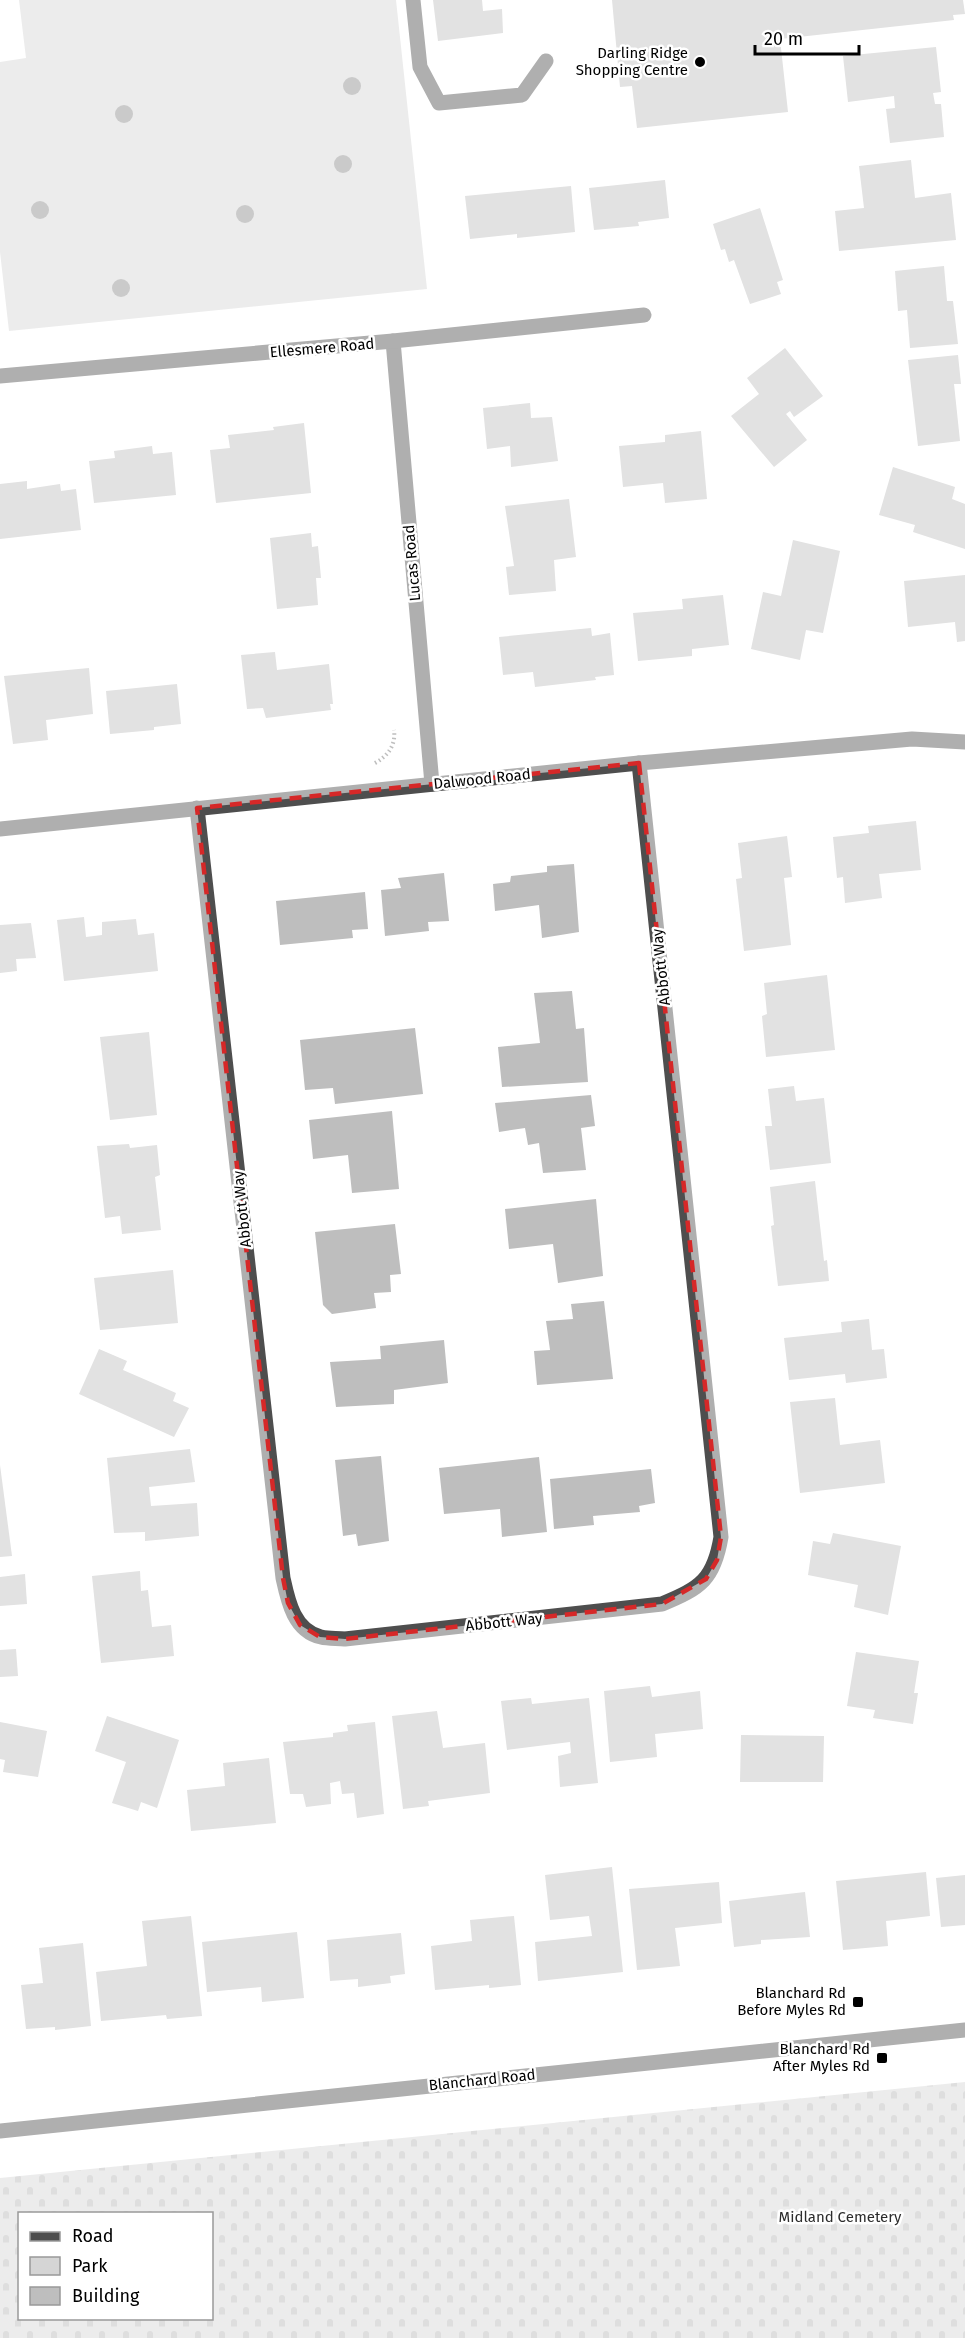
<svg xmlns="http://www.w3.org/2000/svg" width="965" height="2338" viewBox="0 0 965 2338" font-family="'Fira Sans',sans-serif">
	<defs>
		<pattern id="cemetery-stones" width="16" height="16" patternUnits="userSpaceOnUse" patternTransform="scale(1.5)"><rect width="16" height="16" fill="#d5d5d5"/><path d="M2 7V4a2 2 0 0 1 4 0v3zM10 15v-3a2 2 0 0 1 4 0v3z" fill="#b5b5b5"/></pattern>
	</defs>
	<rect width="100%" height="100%" fill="#fff"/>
	<path fill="url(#cemetery-stones)" fill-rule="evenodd" d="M965 2082V2338H0V2178ZM20 2214H212V2318H20Z"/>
	<path fill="#d5d5d5" d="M19 0H396L427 289 9 331 0 252V62L26 58Z"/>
	<g fill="#bebebe">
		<path d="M433 0H482L483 11 502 9 503 33 438 41Z"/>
		<path d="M612 0H963L965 14 953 15 954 20 780 39 788 112 637 128 632 86 620 87Z"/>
		<path d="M936 47 941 92 933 93 935 104H941L944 137 890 143 886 109 895 108 894 96 848 102 843 56Z"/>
		<path d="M911 160 915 198 951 193 956 240 839 251 835 211 864 208 859 166Z"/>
		<path d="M665 180 669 218 638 222 639 226 594 230 589 188Z"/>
		<path d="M571 186 575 232 517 238V234L470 239 465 196Z"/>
		<path d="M760 208 783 280 777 282 781 294 750 304 734 260 729 262 725 249 721 250 713 224Z"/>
		<path d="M944 266 947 301H953L958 344 910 348 907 310 898 311 895 271Z"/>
		<path d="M785 348 823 396 794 417 790 411 786 414 807 440 774 467 731 416 759 394 747 378Z"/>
		<path d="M958 355 961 384H954L960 441 918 446 908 360Z"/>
		<path d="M530 403 531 418 552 417 558 461 511 467 510 446 487 449 483 408Z"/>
		<path d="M304 423 311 493 216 503 210 450 230 448 228 435 274 430 273 427Z"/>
		<path d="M701 431 707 499 665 503 663 483 623 487 619 446 665 442V435Z"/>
		<path d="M152 446 153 454 172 452 176 495 94 503 89 461 115 458 114 451Z"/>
		<path d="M893 467 955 487 952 499 965 504V549L913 532 915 525 879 515Z"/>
		<path d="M27 481V489L60 484 61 491 76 489 81 530 0 539V484Z"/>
		<path d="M569 499 576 557 554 560 556 591 509 595 506 567 514 566 505 506Z"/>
		<path d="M311 533 312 547 318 546 321 578H316L318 605 277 609 270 538Z"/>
		<path d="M793 540 840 551 823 633 806 630 800 660 751 649 763 592 781 596Z"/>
		<path d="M965 575V641L957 642 955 622 908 627 904 581Z"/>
		<path d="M723 595 729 645 692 649V656L638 661 633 613 683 609 682 599Z"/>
		<path d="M591 628 592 636 610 633 614 675 595 677 596 680 535 687 533 672 503 675 499 637Z"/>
		<path d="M275 652 277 670 329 664 333 704H330L331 710 266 718 263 708 247 709 241 655Z"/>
		<path d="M89 668 93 714 46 720 48 740 13 744 4 676Z"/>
		<path d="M177 684 181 724 154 727V730L110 734 106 691Z"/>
		<path d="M916 821 921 870 879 874 882 898 845 903 843 877 837 878 833 837 869 833 868 826Z"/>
		<path d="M787 836 792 877 784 878 791 945 744 951 736 879 742 878 738 843Z"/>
		<path d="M574 864 579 932 542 938 539 905 495 911 493 884 510 882 511 876 547 872V866Z"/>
		<path d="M444 873 449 921 428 922 429 931 385 936 381 890 401 888 398 878Z"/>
		<path d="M365 892 368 929 352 930 353 938 280 945 276 901Z"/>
		<path d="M84 917 86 937 102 935V922L136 919 138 935 154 933 158 971 64 981 57 920Z"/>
		<path d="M31 923 36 958 16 959 17 971 0 973V925Z"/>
		<path d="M827 975 835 1050 766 1057 762 1016 767 1014 764 983Z"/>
		<path d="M572 991 576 1029 584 1028 588 1082 502 1087 498 1047 540 1043 534 993Z"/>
		<path d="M415 1028 423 1094 335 1104 333 1088 305 1090 300 1040Z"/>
		<path d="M149 1032 157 1115 110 1120 100 1037Z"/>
		<path d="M794 1086 796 1101 824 1098 831 1163 770 1170 765 1126H772L768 1089Z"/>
		<path d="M591 1095 595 1126 581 1128 586 1170 543 1173 539 1143 528 1145 525 1128 499 1132 495 1103Z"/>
		<path d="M392 1111 399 1189 352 1193 348 1155 313 1159 309 1120Z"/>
		<path d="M129 1144 130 1148 157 1145 160 1175 155 1177 161 1230 122 1234 120 1216 105 1218 97 1146Z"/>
		<path d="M815 1181 824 1261 827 1260 829 1281 778 1286 771 1226 774 1225 770 1187Z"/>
		<path d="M596 1199 603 1276 558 1283 553 1244 509 1249 505 1209Z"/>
		<path d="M395 1224 401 1274 390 1275 391 1292 374 1293 376 1308 332 1314 323 1305 315 1232Z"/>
		<path d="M173 1270 178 1323 100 1330 94 1278Z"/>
		<path d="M604 1301 613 1379 537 1385 534 1351 550 1350 546 1321 573 1319 571 1304Z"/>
		<path d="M869 1319 872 1350 884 1349 887 1378 846 1383 845 1374 789 1380 784 1338 842 1332 841 1322Z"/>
		<path d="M444 1340 448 1383 394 1390V1404L336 1407 330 1362 381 1359 380 1346Z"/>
		<path d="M99 1349 127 1361 123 1370 176 1393 173 1401 189 1408 174 1437 79 1394Z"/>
		<path d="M835 1398 840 1445 880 1440 885 1483 800 1493 790 1402Z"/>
		<path d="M190 1449 195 1482 149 1487 151 1506 197 1503 199 1536 145 1541V1532L114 1533 107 1458Z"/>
		<path d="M381 1456 389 1541 358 1546 356 1534 343 1536 335 1460Z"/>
		<path d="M539 1457 547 1532 502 1537 500 1509 444 1514 439 1468Z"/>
		<path d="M0 1465 12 1556 0 1557Z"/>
		<path d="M651 1469 655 1503 639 1506 640 1512 593 1516 594 1525 554 1529 550 1479Z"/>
		<path d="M833 1533 901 1546 888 1615 854 1607 858 1585 808 1575 813 1541 830 1544Z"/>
		<path d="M140 1571 141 1591 148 1590 152 1627 171 1625 174 1656 101 1663 92 1576Z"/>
		<path d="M25 1574 27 1604 0 1606V1577Z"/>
		<path d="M16 1649 18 1676 0 1677V1650Z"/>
		<path d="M856 1652 919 1661 914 1693H918L913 1724 873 1718 875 1710 847 1706Z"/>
		<path d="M650 1686 652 1697 700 1691 703 1729 655 1734 657 1757 610 1762 604 1691Z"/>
		<path d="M531 1698 532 1704 589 1698 598 1783 560 1787 558 1756 571 1753 570 1742 507 1750 501 1701Z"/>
		<path d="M437 1711 443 1748 485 1743 490 1793 428 1801 429 1806 403 1809 392 1716Z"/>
		<path d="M107 1716 179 1740 157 1808 141 1802 138 1811 112 1803 126 1762 95 1751Z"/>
		<path d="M0 1722 47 1731 38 1777 3 1772 5 1760 0 1759Z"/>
		<path d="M375 1722 384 1814 357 1818 354 1793 342 1794 340 1781 330 1783 331 1804 306 1807 303 1794H290L283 1742 333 1737V1733L348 1731 347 1725Z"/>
		<path d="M741 1735 824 1736 823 1782H740Z"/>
		<path d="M269 1758 276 1823 191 1831 187 1790 225 1786 223 1763Z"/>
		<path d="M612 1867 623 1972 538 1981 535 1942 592 1936 589 1916 550 1920 545 1875Z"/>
		<path d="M926 1872 930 1916 886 1921 888 1946 843 1950 836 1881Z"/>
		<path d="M965 1875V1925L941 1927 936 1878Z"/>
		<path d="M719 1882 722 1923 675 1928 680 1966 637 1970 629 1889Z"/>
		<path d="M805 1892 810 1937 761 1940V1944L734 1947 729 1901Z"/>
		<path d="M191 1916 202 2016 167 2019 166 2015 101 2021 96 1972 147 1966 142 1921Z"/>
		<path d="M514 1916 521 1985 489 1988V1985L435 1990 431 1946 472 1941 470 1920Z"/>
		<path d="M297 1932 304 1998 262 2002 261 1987 207 1992 202 1942Z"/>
		<path d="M401 1933 405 1974 390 1976 391 1983 358 1987V1979L330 1981 327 1940Z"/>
		<path d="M83 1943 91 2026 55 2030V2027L26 2029 21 1985 43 1983 39 1948Z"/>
	</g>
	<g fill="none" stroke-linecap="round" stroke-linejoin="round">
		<path stroke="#707070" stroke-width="4" stroke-dasharray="1.5 3" stroke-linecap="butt" d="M375 763C388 756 396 745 394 730"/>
		<g stroke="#4e4e4e" stroke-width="15">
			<path d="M413 0 420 67 439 103 522 95 546 61"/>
			<path d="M393 341 432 784"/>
			<path d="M0 376 393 341 644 315"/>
			<path d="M197 808 283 1578C288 1601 294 1631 321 1637 329 1639 337 1638 345 1639L662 1604C701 1588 714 1579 721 1537L639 763"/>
			<path d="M0 829 639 763 912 739 965 742"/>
			<path d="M0 2131 965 2030"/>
		</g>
	</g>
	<g fill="#8b8b8b">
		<circle cx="352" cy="86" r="9"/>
		<circle cx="124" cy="114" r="9"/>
		<circle cx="343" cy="164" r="9"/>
		<circle cx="40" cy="210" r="9"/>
		<circle cx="245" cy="214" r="9"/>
		<circle cx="121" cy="288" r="9"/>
	</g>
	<path d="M0 0H965V2338H0ZM639 763 721 1537 717 1560 706 1579 662 1604 345 1639 320 1637 300 1625 288 1603 283 1578 197 808Z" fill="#fff" fill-opacity=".55" fill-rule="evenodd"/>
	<path fill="none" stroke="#d62828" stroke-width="4.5" stroke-dasharray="12 8" stroke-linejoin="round" d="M639 763 721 1537 717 1560 706 1579 662 1604 345 1639 320 1637 300 1625 288 1603 283 1578 197 808Z"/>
	<g fill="#000" stroke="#fff" stroke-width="2">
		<circle cx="700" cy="62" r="6"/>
		<rect x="852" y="1996" width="12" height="12" rx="3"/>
		<rect x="876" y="2052" width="12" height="12" rx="3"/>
	</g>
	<g text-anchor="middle" stroke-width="5" stroke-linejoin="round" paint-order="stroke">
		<g font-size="15" fill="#000" stroke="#fff" text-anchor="end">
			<text x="688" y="58">Darling Ridge<tspan x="688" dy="17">Shopping Centre</tspan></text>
			<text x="846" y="1998">Blanchard Rd<tspan x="846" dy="17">Before Myles Rd</tspan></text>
			<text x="870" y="2054">Blanchard Rd<tspan x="870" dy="17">After Myles Rd</tspan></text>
		</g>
		<g font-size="15" fill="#000" stroke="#fff">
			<text transform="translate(322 348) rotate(-5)" y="5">Ellesmere Road</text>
			<text transform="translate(412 563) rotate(-95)" y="5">Lucas Road</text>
			<text transform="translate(482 779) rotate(-6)" y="5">Dalwood Road</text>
			<text transform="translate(661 967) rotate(-96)" y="5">Abbott Way</text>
			<text transform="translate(242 1209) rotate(-96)" y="5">Abbott Way</text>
			<text transform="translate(504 1622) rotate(-6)" y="5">Abbott Way</text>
			<text transform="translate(482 2080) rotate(-6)" y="5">Blanchard Road</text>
		</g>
		<g font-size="15" fill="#2c2c2c" stroke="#fff">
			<text x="840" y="2222">Midland Cemetery</text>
		</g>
	</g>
	<rect x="18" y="2212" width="195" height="108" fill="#ffffff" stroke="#999999" stroke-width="1.5"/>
	<rect x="30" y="2232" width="30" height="9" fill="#4e4e4e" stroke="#999999" stroke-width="1.5"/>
	<text x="72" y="2242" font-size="18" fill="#000000">Road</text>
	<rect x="30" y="2257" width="30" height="18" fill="#d5d5d5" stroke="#999999" stroke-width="1.5"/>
	<text x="72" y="2272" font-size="18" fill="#000000">Park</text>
	<rect x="30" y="2287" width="30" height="18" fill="#bebebe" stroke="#999999" stroke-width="1.5"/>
	<text x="72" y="2302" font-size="18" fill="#000000">Building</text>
	<path d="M755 45v9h104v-9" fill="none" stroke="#000000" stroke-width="3"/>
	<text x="764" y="45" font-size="18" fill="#000000" stroke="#ffffff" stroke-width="4.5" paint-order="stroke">20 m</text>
</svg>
